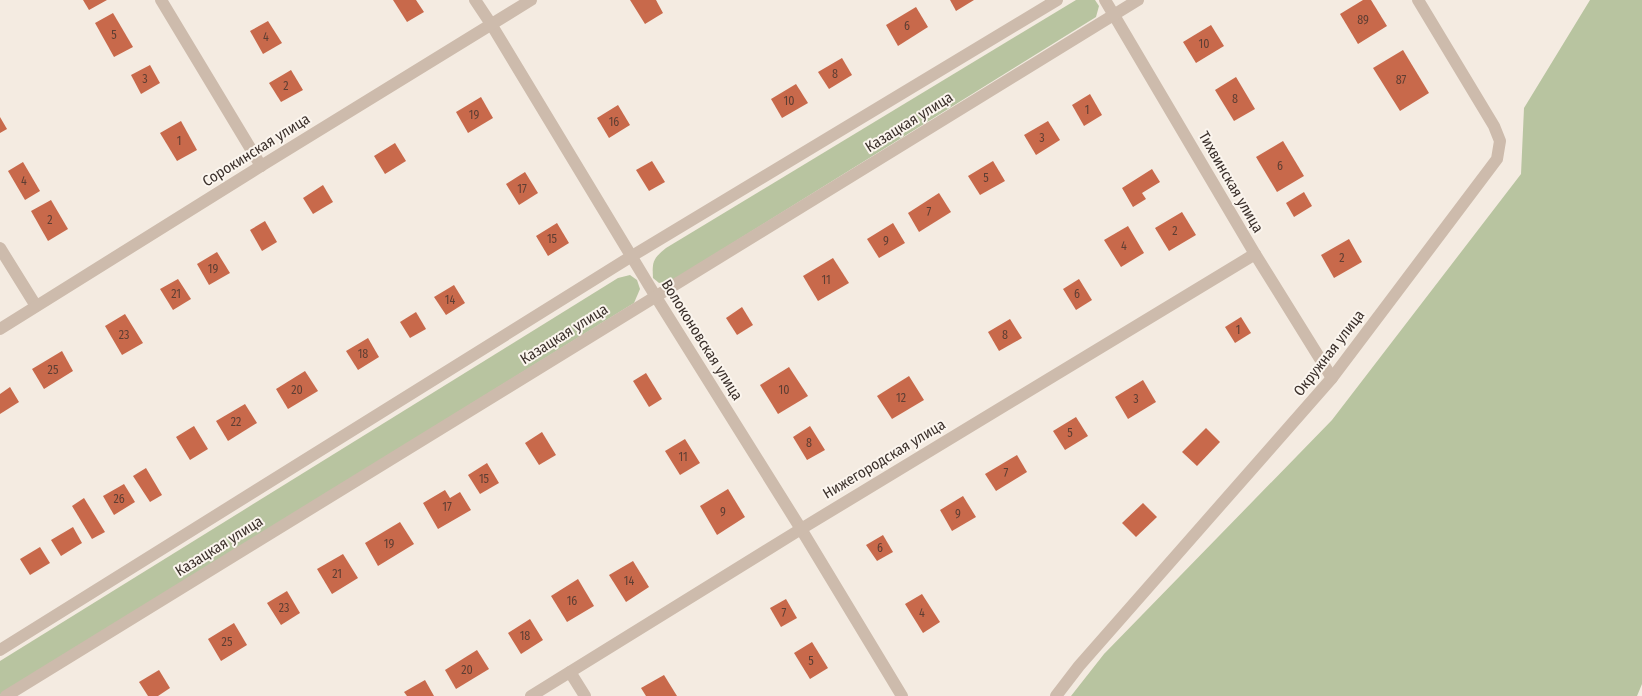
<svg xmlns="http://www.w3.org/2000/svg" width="1642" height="696" viewBox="0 0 1642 696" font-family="'Fira Sans Condensed',sans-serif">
	<rect width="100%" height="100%" fill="#f4ebe1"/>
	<g fill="#b8c4a0">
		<path d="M1076 0H1095L1099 6 1096 17 673 280 659 283 653 278C652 261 653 259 666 248Z"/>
		<path d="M1590 0H1642V684L1637 696H1071L1104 654 1332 420 1521 174 1524 108Z"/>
		<path d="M630 275 637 280 640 289 634 303 0 695V661L618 278Z"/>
	</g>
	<g fill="#c8694b">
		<path d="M83 0H107L89 10Z"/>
		<path d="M393 0H416L424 12 407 22Z"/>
		<path d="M630 0H656L663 13 645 24Z"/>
		<path d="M950 0H974L956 11Z"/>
		<path d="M1363 0H1371L1387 26 1358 44 1340 14Z"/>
		<path d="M916 7 928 27 898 46 886 25Z"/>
		<path d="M113 13 133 47 114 57 95 23Z"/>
		<path d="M268 21 282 43 263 54 250 31Z"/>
		<path d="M1211 25 1224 46 1196 63 1183 42Z"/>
		<path d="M1403 50 1429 93 1400 111 1373 68Z"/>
		<path d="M842 58 852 75 829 89 818 72Z"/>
		<path d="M150 65 160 83 141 94 131 75Z"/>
		<path d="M291 70 303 90 281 102 269 83Z"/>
		<path d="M1236 77 1255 109 1234 121 1215 90Z"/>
		<path d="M796 84 808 103 782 118 771 99Z"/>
		<path d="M1090 94 1102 115 1084 126 1072 105Z"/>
		<path d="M481 97 493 118 468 133 456 112Z"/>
		<path d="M618 105 630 125 609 138 597 118Z"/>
		<path d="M0 117 7 129 0 133Z"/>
		<path d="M181 121 197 150 177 161 160 133Z"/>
		<path d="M1048 121 1060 140 1036 155 1024 135Z"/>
		<path d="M1283 141 1304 176 1277 192 1256 157Z"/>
		<path d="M395 143 406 161 385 174 374 156Z"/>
		<path d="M652 161 665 182 649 191 636 170Z"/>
		<path d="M993 161 1005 181 980 195 968 176Z"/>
		<path d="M23 162 40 191 25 200 8 171Z"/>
		<path d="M1152 169 1160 182 1142 193 1146 199 1133 207 1122 188Z"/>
		<path d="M525 172 538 193 519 205 506 184Z"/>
		<path d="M323 185 333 202 313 214 303 198Z"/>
		<path d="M1304 192 1312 206 1294 217 1286 203Z"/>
		<path d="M939 193 951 212 919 232 908 213Z"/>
		<path d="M51 200 68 229 48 241 31 211Z"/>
		<path d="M1182 212 1196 235 1169 251 1155 228Z"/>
		<path d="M265 221 277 242 262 251 250 230Z"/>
		<path d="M557 223 569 243 548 256 536 236Z"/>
		<path d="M893 223 905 243 879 258 867 239Z"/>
		<path d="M1128 226 1144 253 1121 267 1104 240Z"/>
		<path d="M1349 239 1362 262 1334 278 1321 255Z"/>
		<path d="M217 252 230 273 209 285 197 264Z"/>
		<path d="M833 258 849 283 818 301 803 276Z"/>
		<path d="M178 279 191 299 173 310 160 289Z"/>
		<path d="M1079 279 1092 300 1076 310 1063 289Z"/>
		<path d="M454 285 465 303 446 315 434 297Z"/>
		<path d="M742 307 753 325 737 335 726 318Z"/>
		<path d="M416 312 426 329 410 338 400 322Z"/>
		<path d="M125 314 143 343 122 355 105 326Z"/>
		<path d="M1241 317 1251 333 1235 343 1225 327Z"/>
		<path d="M1010 319 1022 338 999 351 988 332Z"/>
		<path d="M368 338 379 357 358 370 346 351Z"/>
		<path d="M62 351 73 371 44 389 32 369Z"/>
		<path d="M789 367 808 396 778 414 760 385Z"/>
		<path d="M305 371 318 391 288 409 276 389Z"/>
		<path d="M646 373 662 399 649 407 633 381Z"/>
		<path d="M909 376 924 400 892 419 877 396Z"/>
		<path d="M1143 380 1156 402 1128 419 1115 397Z"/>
		<path d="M10 387 19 402 0 414V394Z"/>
		<path d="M245 404 257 423 228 441 216 421Z"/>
		<path d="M1076 417 1088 436 1065 450 1053 431Z"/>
		<path d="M194 426 208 449 190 460 176 437Z"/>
		<path d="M810 426 825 450 807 460 793 437Z"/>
		<path d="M1206 428 1220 442 1197 466 1182 452Z"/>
		<path d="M542 432 556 455 539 465 525 443Z"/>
		<path d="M685 439 700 463 680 475 665 451Z"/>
		<path d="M1017 455 1027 472 996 491 985 474Z"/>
		<path d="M487 463 499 483 480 494 468 475Z"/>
		<path d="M146 468 162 495 150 502 133 476Z"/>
		<path d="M124 484 135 502 114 515 103 496Z"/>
		<path d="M728 489 745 517 717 535 700 506Z"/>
		<path d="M445 490 450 498 460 492 471 510 438 529 423 503Z"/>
		<path d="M963 496 976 517 952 531 940 510Z"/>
		<path d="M84 498 105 532 92 539 72 506Z"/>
		<path d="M1143 503 1157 517 1136 537 1122 523Z"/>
		<path d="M400 522 414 544 378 566 365 543Z"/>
		<path d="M73 527 82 543 61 556 51 540Z"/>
		<path d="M883 535 893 552 877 561 866 545Z"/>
		<path d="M40 547 50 563 30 575 20 559Z"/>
		<path d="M343 554 358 578 332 594 317 569Z"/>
		<path d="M633 561 649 587 626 602 609 575Z"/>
		<path d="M578 579 594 606 567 622 551 596Z"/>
		<path d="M287 591 300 613 281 625 267 603Z"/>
		<path d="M922 594 940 622 923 633 905 604Z"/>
		<path d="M786 599 797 618 781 627 770 608Z"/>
		<path d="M530 619 543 640 521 654 508 633Z"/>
		<path d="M234 623 247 645 221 661 208 639Z"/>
		<path d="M812 642 828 668 810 679 794 653Z"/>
		<path d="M477 650 489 669 456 689 445 670Z"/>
		<path d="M159 670 170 688 158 696H148L139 682Z"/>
		<path d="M664 675 677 696H646L641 688Z"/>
		<path d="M425 680 434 696H407L404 692Z"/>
	</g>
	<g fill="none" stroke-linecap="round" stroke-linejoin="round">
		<g stroke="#cdbbac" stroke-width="12">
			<path d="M161 0 261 166"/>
			<path d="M475 0 491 24 656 297 801 529 902 696"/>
			<path d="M1105 0 1255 254 1332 378"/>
			<path d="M0 248 36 306"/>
			<path d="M0 329 261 166 531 0"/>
			<path d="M0 650 632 256 1057 0"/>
			<path d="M570 672 585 696"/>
			<path d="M6 696 1138 0"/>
			<path d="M531 696 801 529 1255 254"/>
			<path d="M1056 696 1079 666 1332 378 1497 159 1500 141 1494 126 1418 0"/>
		</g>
	</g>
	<g text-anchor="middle" stroke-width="4" stroke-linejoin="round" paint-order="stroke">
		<g font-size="12" fill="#5e3e33">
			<text x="1363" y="24">89</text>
			<text x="907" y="30">6</text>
			<text x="114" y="39">5</text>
			<text x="266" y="41">4</text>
			<text x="1204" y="48">10</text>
			<text x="835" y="78">8</text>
			<text x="145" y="83">3</text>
			<text x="1401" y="84">87</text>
			<text x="286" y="90">2</text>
			<text x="1235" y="103">8</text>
			<text x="789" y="105">10</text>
			<text x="1087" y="114">1</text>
			<text x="474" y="119">19</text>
			<text x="614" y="126">16</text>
			<text x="1042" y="142">3</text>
			<text x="179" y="145">1</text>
			<text x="1280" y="170">6</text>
			<text x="986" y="182">5</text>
			<text x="24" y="185">4</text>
			<text x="522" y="193">17</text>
			<text x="929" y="216">7</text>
			<text x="50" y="224">2</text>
			<text x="1175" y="235">2</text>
			<text x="552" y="243">15</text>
			<text x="886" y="245">9</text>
			<text x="1124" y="250">4</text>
			<text x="1342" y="262">2</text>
			<text x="213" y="273">19</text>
			<text x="826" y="284">11</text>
			<text x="176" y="298">21</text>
			<text x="1077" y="298">6</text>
			<text x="450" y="304">14</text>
			<text x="1238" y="334">1</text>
			<text x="124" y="339">23</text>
			<text x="1005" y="339">8</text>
			<text x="363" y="358">18</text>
			<text x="53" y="374">25</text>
			<text x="297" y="394">20</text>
			<text x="784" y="394">10</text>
			<text x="901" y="402">12</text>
			<text x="1136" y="403">3</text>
			<text x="236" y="426">22</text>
			<text x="1070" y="437">5</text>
			<text x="809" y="447">8</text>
			<text x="683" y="461">11</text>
			<text x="1006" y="477">7</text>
			<text x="484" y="483">15</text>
			<text x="119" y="503">26</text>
			<text x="447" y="511">17</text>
			<text x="723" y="516">9</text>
			<text x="958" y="518">9</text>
			<text x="389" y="548">19</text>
			<text x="880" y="552">6</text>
			<text x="337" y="578">21</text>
			<text x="629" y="585">14</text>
			<text x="572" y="605">16</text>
			<text x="284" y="612">23</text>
			<text x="784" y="617">7</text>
			<text x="922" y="617">4</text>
			<text x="525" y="640">18</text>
			<text x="227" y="646">25</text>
			<text x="811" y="665">5</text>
			<text x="467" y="674">20</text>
		</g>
		<g font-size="15" fill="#3b302b" stroke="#fbf5ee">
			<text transform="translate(909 122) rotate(-32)" y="5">Казацкая улица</text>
			<text transform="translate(256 150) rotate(-32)" y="5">Сорокинская улица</text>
			<text transform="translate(1231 182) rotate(60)" y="5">Тихвинская улица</text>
			<text transform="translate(564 334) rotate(-32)" y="5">Казацкая улица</text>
			<text transform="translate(702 340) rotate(58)" y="5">Волоконовская улица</text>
			<text transform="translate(1329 353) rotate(-52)" y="5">Окружная улица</text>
			<text transform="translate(884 459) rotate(-31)" y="5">Нижегородская улица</text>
			<text transform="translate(219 546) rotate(-32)" y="5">Казацкая улица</text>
		</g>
	</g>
</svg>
